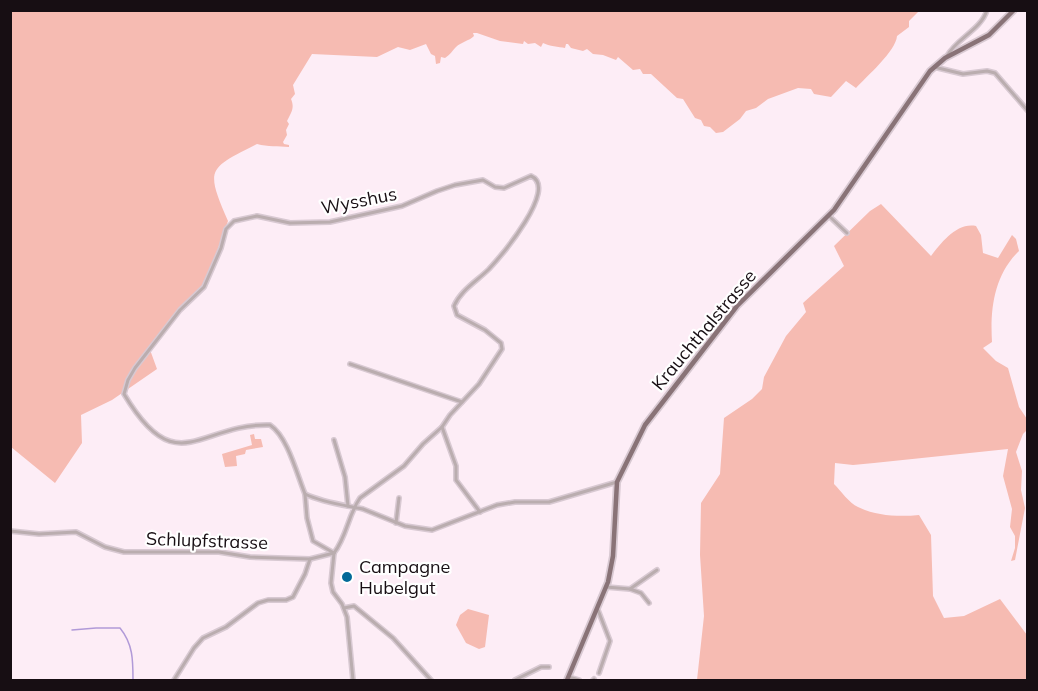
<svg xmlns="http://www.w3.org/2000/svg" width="1038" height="691" viewBox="0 0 1038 691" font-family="Mulish,sans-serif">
	<rect width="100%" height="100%" fill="#fdedf6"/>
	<g fill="#f6bbb2">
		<path d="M10 11H919L909 21V27L897 36C896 51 866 77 856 88L846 81 831 97 814 94 811 89 798 88 768 99 756 108 746 111 740 119 723 132 716 133 710 127 704 126 701 120 695 118 683 99 677 98 651 74H643L640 69 633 70 618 57 616 60 603 55 593 54 587 49 583 51 571 48 568 44H566L565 48C559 47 549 46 543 43L541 47 535 43 528 44 524 41 523 44 500 41 477 33H473L474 36C469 41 461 42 456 47 452 51 450 55 445 58L441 57 440 63 436 64 435 56 431 54 426 44 410 50 398 47 377 57 312 54 293 85 295 94 291 99C295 108 291 113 287 121L289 124 286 130 287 135 283 142 284 144 289 145V147C278 146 268 147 257 144 208 169 205 168 228 221L204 287 187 302 149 347 157 369 112 400 81 415 82 443 55 483 11 447Z"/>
		<path d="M881 204 931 256C941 243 957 222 976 226L981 235 983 253 998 258 1012 235 1016 239 1019 251C994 275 990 309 992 342L983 348 996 361 1008 368 1019 407 1027 419V430L1023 434 1016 452 1022 471 1021 490 1025 508 1015 560 1011 561 1015 548V536L1010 527 1012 509 1003 476 1008 449 874 463 853 465 835 463 834 484C841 491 849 503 858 507 876 516 899 517 919 515L931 535 933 596 944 618 964 616 1000 599 1027 635V680H697L704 616 700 555 701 503 720 474 724 418 752 399 762 389 764 377 786 336 806 312 803 303 844 266 834 246 870 211Z"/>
		<path d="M254 434 255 439H261L263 447 246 450 245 454 236 456 237 466 225 467 222 454 252 445 250 435Z"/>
		<path d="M468 609 489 615 485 647 479 649 466 643 456 625 460 615Z"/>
	</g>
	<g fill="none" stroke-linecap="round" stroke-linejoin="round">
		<path stroke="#b19ad8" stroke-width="1.5" d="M72 630 96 628H120C133 644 133 660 133 680"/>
		<defs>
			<g id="minor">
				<path d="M947 56C957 38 981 30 987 10"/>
				<path d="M934 67 963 74 987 71 995 73 1028 111"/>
				<path d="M829 216 847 233"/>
				<path d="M350 364 462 402"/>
				<path d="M442 427 456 466V480L480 512"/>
				<path d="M334 440 345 477 348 506"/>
				<path d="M305 494 307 518 313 541 334 553"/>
				<path d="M396 523 399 498"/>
				<path d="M10 531 39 534 76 532 105 547 124 552H219L250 557 310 559 334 553"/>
				<path d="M334 553C347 536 348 515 360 498L404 466 423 444 442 427 450 415 479 384 502 349 501 343 485 330 457 315 454 306C461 290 477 281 489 269 501 256 559 188 531 176L504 188 495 187 483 180 455 185 437 191 402 206 330 222 290 223 257 216 234 221 226 229 221 248 204 287 180 310 135 368 128 380 124 394C177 483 199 423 270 425 288 437 297 475 305 494 324 503 344 505 363 509L405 526 432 530 497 505 515 502H549L617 482"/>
				<path d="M334 553 331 583 333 592 342 604 347 617 353 680"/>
				<path d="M606 587 630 589 657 570"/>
				<path d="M630 589 641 593 649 603"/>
				<path d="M344 608 354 606 393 638 431 680"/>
				<path d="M598 610 610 641 599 673"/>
				<path d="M569 677 579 680"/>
				<path d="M174 680 194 648 203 638 226 627 258 603 268 600H286L293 597 305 574 310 559"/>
				<path d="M515 680 541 667H549"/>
				<path d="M593 680 594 679"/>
			</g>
			<path id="major" d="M567 680 608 582 613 556 617 482 645 425 737 306 834 210 930 71 945 58 989 35 1014 10"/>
		</defs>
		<use href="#minor" stroke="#d8c9d2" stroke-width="6"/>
		<use href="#major" stroke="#d8c9d2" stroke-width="8"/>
		<use href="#minor" stroke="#baadaf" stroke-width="3"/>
		<use href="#major" stroke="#897377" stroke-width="4.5"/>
	</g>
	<circle fill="#036a98" stroke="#fff" stroke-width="2" cx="347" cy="577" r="6"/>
	<g text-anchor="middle" stroke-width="4.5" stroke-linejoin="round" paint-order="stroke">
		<g font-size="18" fill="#170e13" stroke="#fff">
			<text transform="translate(359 201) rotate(-11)" y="6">Wysshus</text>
			<text transform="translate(704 330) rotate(-50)" y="6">Krauchthalstrasse</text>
			<text transform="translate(207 541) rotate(2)" y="6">Schlupfstrasse</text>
		</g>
		<g font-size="18" fill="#170e13" stroke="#fff" text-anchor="start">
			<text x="359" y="573">Campagne<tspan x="359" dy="21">Hubelgut</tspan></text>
		</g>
	</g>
	<rect width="1038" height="691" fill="none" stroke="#170e13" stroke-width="24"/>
</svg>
